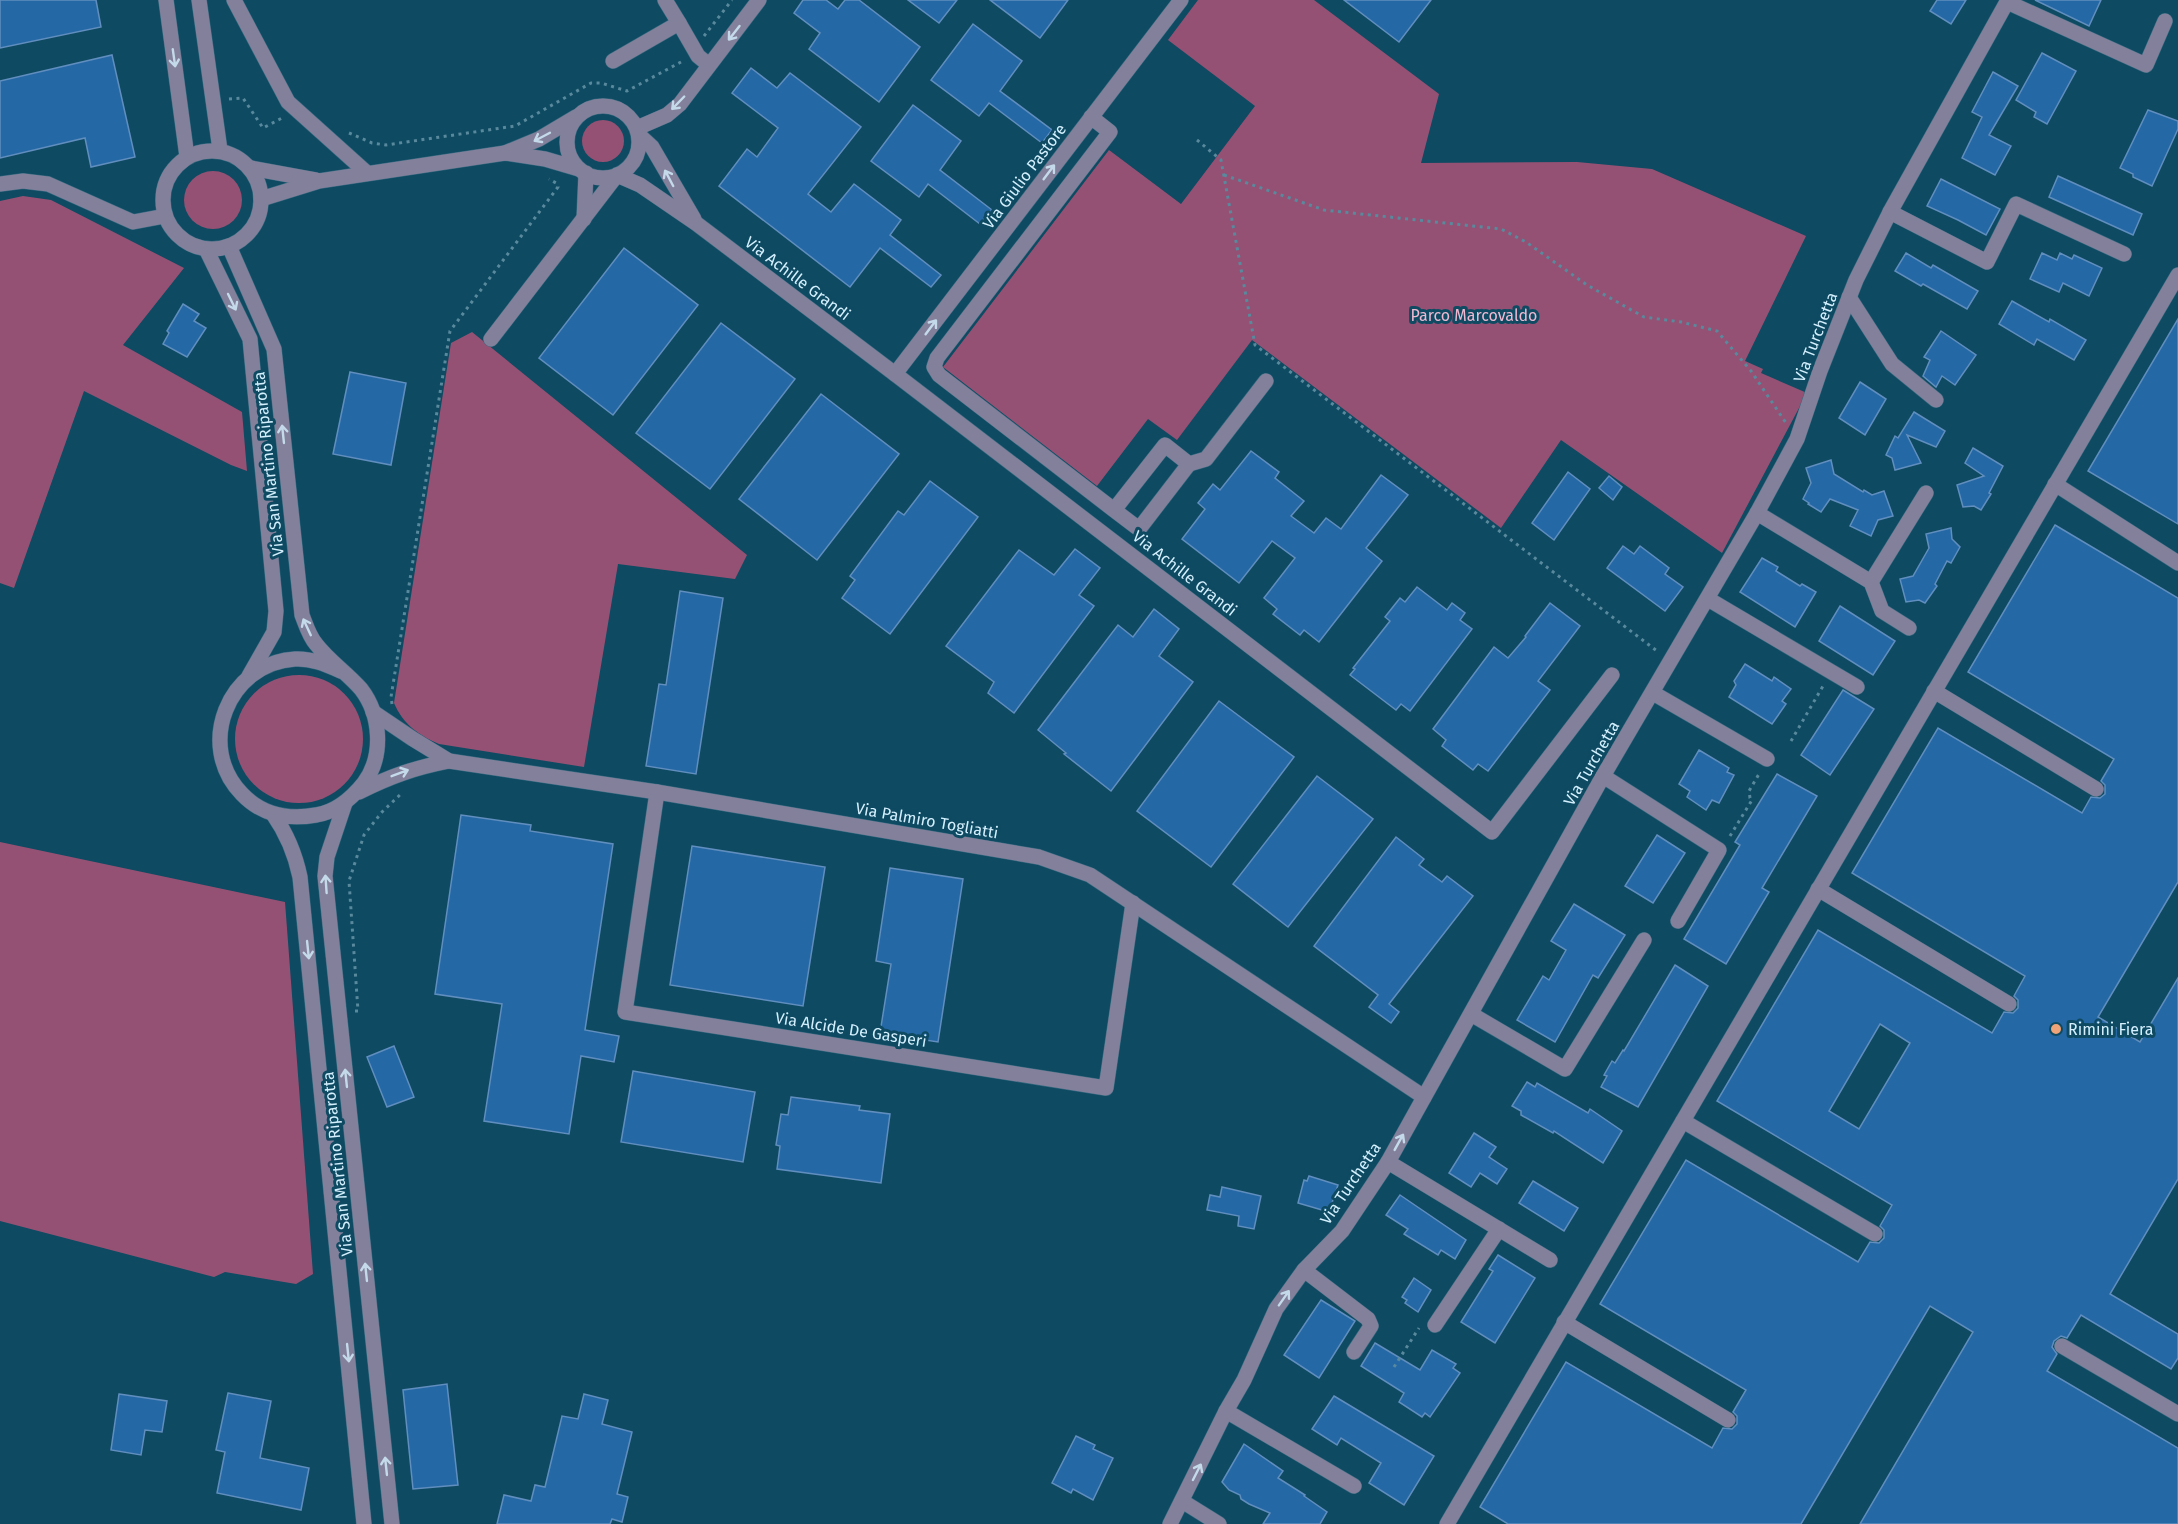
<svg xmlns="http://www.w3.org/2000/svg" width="2178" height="1524" viewBox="0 0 2178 1524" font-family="'Fira Sans',sans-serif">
	<rect width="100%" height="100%" fill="#0e4a62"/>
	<g fill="#955173">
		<path d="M1198 0H1314L1439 94 1421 163 1577 162 1652 169 1806 236 1745 361 1763 369 1761 373 1807 393 1722 553 1561 440 1501 528 1252 340 1177 440 1148 419 1097 486 943 367 1109 150 1181 204 1255 106 1168 40Z"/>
		<circle cx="603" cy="141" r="21"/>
		<circle cx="213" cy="200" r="29"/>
		<path d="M23 196 51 200 184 268 123 345 242 412 247 471 231 465 84 391 14 588 0 583V201Z"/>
		<path d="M472 332 747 555 735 579 618 564 584 767 439 744C418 735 403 724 394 703L451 343Z"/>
		<circle cx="299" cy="739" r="64"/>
		<path d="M0 842 285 902 313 1274 296 1284 225 1272 214 1277 0 1221Z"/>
	</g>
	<g fill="#2568a6" stroke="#608ebe" stroke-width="1.5" fill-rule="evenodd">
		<path d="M0 0H96L101 27 0 48Z"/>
		<path d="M803 0H826L838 9 845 0H859L920 47 879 102 809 49 820 33 794 13Z"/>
		<path d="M908 0H957L939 23Z"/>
		<path d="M990 0H1068L1040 38Z"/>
		<path d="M1344 0H1431L1399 42Z"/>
		<path d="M1937 0H1966L1951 24 1930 11Z"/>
		<path d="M2035 0H2101L2089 26Z"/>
		<path d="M973 24 1022 61 1000 91 1052 130 1042 143 989 103 979 116 931 80Z"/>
		<path d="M2042 53 2076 71 2047 124 2034 117 2036 112 2016 100Z"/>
		<path d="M112 55 135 157 91 167 85 138 0 158V81Z"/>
		<path d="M751 68 777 88 790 73 861 127 808 194 831 212 854 184 901 220 890 235 941 275 931 287 880 248 850 287 719 186 747 149 757 157 778 128 732 93Z"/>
		<path d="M1993 72 2018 86 1989 135 2011 146 1995 175 1962 158 1982 117 1972 112Z"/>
		<path d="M913 105 961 141 940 170 992 210 980 224 928 184 919 197 871 161Z"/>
		<path d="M2148 110 2178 121V129L2152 186 2133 177V174L2120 168Z"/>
		<path d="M2058 176 2142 214 2133 235 2049 197Z"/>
		<path d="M1941 179 2000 209 1986 235 1958 220 1927 206Z"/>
		<path d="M624 248 698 305 613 415 539 358Z"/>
		<path d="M1906 253 1931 268 1933 265 1978 291 1967 309 1923 284 1921 286 1895 271Z"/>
		<path d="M2042 253 2057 260 2060 253 2072 259 2074 255 2102 268 2089 296 2063 283 2059 292 2030 279Z"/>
		<path d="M2012 301 2049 322 2050 319 2086 340 2074 360 2037 339 2034 345 1999 324Z"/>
		<path d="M183 304 199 314 194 321 206 328 187 357 163 344 169 333 167 331Z"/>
		<path d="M2178 319V524L2088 471Z"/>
		<path d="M721 323 795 379 710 489 636 433Z"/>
		<path d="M1941 331 1976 355 1955 385 1942 376 1936 387 1923 376 1930 360 1924 357Z"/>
		<path d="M350 372 406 383 391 465 333 454Z"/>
		<path d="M1860 382 1886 399 1865 435 1839 418Z"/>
		<path d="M821 394 899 454 817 560 739 499Z"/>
		<path d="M1914 412 1945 431 1936 447 1907 435 1921 463 1895 470 1892 458 1886 455 1895 436 1898 438Z"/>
		<path d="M1973 448 2003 466 1989 493 1991 494 1981 510 1974 506 1963 507 1957 485 1984 476 1965 463Z"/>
		<path d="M1251 451 1279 472 1275 478 1304 501 1291 516 1314 533 1326 518 1341 529 1381 475 1408 495 1366 548 1382 561 1319 642 1304 630 1300 635 1273 614 1277 609 1264 598 1295 558 1272 541 1239 583 1182 539 1205 509 1198 503 1213 484 1220 490Z"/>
		<path d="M1831 460 1834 474 1863 492 1864 490 1872 495 1884 491 1893 516 1878 520 1871 536 1850 526 1858 510 1830 499 1821 512 1808 504 1809 503 1803 499 1811 483 1806 468Z"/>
		<path d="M1568 472 1590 489 1554 540 1532 523Z"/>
		<path d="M1609 476 1622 487 1613 500 1599 488Z"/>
		<path d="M930 481 978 517 890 634 842 598 855 580 850 576 898 511 904 515Z"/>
		<path d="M2055 525 2178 598V882L2098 1017 2140 1042 2178 978V1179L2110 1294 2178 1334V1358L2171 1369 2081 1315 2067 1338 2061 1336 2054 1341 2052 1347 2057 1354 2047 1371 2178 1448V1524H1860L1973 1332 1930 1306 1801 1524H1508L1480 1507 1566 1362 1712 1448 1723 1428 1732 1429 1737 1424V1416L1733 1412 1746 1390 1600 1304 1686 1160 1858 1262 1870 1242 1879 1243 1884 1238V1230L1880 1226 1892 1205 1717 1101 1818 930 1992 1033 2004 1012 2013 1013 2018 1008V1000L2014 996 2025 976 1852 873 1938 728 2082 813 2091 797 2100 798 2105 794V785L2101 781 2114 759 1968 672ZM1880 1024 1910 1043 1859 1129 1829 1111Z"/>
		<path d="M1951 528 1952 539 1960 547 1951 563 1947 561 1935 584 1937 586 1925 603 1919 600 1906 602 1900 579 1913 576 1929 548 1926 534Z"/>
		<path d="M1623 546 1634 554 1640 546 1669 568 1665 574 1683 587 1665 611 1607 568Z"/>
		<path d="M1075 549 1100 568 1079 595 1094 606 1014 713 988 693 994 682 946 646 1019 550 1054 575Z"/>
		<path d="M1762 558 1778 567 1776 571 1800 586 1802 584 1816 592 1795 627 1740 592Z"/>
		<path d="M1417 587 1447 610 1452 603 1465 613 1460 620 1472 629 1410 711 1401 704 1396 710 1350 675 1355 669 1353 668 1390 621 1385 617 1400 598 1405 602Z"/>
		<path d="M680 591 723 598 696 774 646 766 659 684 666 685Z"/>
		<path d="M1550 603 1580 626 1538 681 1550 690 1488 771 1478 764 1473 770 1442 746 1446 740 1433 729 1494 647 1508 658 1526 637 1525 636Z"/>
		<path d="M1840 606 1895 641 1873 675 1819 641Z"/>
		<path d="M1154 609 1179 629 1159 656 1193 682 1111 791 1064 754 1066 753 1038 730 1118 625 1133 637Z"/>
		<path d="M1745 664 1772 681 1774 677 1791 689 1782 701 1786 704 1772 724 1729 697 1736 685 1734 681Z"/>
		<path d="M1843 690 1874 709 1830 775 1801 755Z"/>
		<path d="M1219 701 1294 757 1211 867 1137 811Z"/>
		<path d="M1699 750 1729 768 1727 772 1734 775 1719 803 1712 800 1706 810 1687 797 1690 791 1679 784Z"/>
		<path d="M1777 774 1817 796 1762 888 1769 892 1726 964 1684 939 1740 845 1735 842Z"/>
		<path d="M1317 776 1373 819 1288 927 1233 884Z"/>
		<path d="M461 815 531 825 530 831 613 844 585 1030 619 1036 614 1062 581 1056 569 1134 484 1121 502 1004 435 994Z"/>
		<path d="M1657 835 1685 853 1653 903 1625 886Z"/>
		<path d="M1396 837 1424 859 1419 865 1442 882 1447 876 1473 896 1389 1004 1399 1012 1391 1023 1369 1007 1378 995 1314 946Z"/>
		<path d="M692 846 825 867 803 1006 670 985Z"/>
		<path d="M890 868 963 879 938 1042 880 1033 891 964 876 961Z"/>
		<path d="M1574 904 1625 935 1598 978 1593 975 1555 1042 1517 1020 1543 976 1549 980 1566 950 1551 941Z"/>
		<path d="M1675 965 1708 986 1638 1107 1601 1087 1607 1076 1604 1075 1612 1061 1615 1063 1623 1050 1624 1051Z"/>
		<path d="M394 1046 414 1097 387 1107 367 1057Z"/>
		<path d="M633 1071 755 1092 743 1162 621 1142Z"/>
		<path d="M1527 1082 1535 1087 1537 1083 1588 1113 1590 1109 1622 1131 1603 1163 1554 1131 1553 1133 1521 1115V1111L1512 1106Z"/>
		<path d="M791 1097 860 1106 859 1110 890 1114 881 1183 777 1169 780 1146 776 1145 781 1114 788 1115Z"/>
		<path d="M1474 1133 1496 1147 1489 1157 1507 1169 1497 1184 1480 1173 1471 1187 1449 1173Z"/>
		<path d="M1309 1176 1338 1185 1329 1212 1298 1203 1304 1180 1307 1181Z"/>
		<path d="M1533 1181 1578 1208 1564 1231 1519 1203Z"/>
		<path d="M1222 1187 1261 1196 1254 1229 1238 1226 1239 1216 1207 1210 1210 1195 1220 1197Z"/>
		<path d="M1400 1195 1466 1240 1455 1259 1441 1250 1438 1255 1404 1234 1408 1229 1386 1215Z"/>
		<path d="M1498 1255 1535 1278 1495 1343 1461 1322 1493 1271 1489 1269Z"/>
		<path d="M1414 1278 1431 1290 1418 1312 1405 1303 1407 1300 1402 1297Z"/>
		<path d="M1321 1300 1355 1321 1319 1378 1284 1355Z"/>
		<path d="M1375 1343 1420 1370 1432 1350 1456 1364 1453 1368 1460 1373 1430 1417 1425 1413 1422 1417 1399 1402 1404 1393 1361 1366Z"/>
		<path d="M447 1384 458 1485 413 1489 403 1390Z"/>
		<path d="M228 1393 271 1401 260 1458 309 1468 301 1510 217 1493 225 1452 216 1450Z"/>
		<path d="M119 1394 167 1401 162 1432 145 1430 141 1455 111 1450Z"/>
		<path d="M584 1394 608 1400 602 1424 632 1432 617 1494 628 1497 622 1522 612 1519 610 1524H497L504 1495 531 1501 535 1485 545 1487 562 1416 578 1419Z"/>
		<path d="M1334 1396 1434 1456 1404 1505 1369 1483 1381 1463 1341 1438 1337 1445 1312 1429Z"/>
		<path d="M1076 1436 1095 1445 1093 1449 1113 1458 1093 1500 1073 1489 1071 1493 1052 1483Z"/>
		<path d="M1244 1444 1283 1471 1278 1478 1305 1495 1304 1496 1327 1512 1320 1524H1263L1270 1513 1249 1504 1241 1499 1240 1495 1229 1490 1222 1482Z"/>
	</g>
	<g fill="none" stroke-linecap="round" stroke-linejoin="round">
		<defs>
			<g id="minor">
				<path d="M166 0 187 157"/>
				<path d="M199 0 220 150"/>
				<path d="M234 0 288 102 367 173"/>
				<path d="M665 0 679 23"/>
				<path d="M2007 2 2146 65 2165 21"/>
				<path d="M613 61 679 23 698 56 709 65"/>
				<circle cx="603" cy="142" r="36"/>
				<path d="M1091 117 1110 132 937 358 934 367 939 375 1114 510 1139 529 1189 464 1165 445 1114 510"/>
				<path d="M637 128 667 115 680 104 759 0"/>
				<path d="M639 135 652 147 694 219"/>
				<circle cx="212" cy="200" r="49"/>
				<path d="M505 153 545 159 579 169"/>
				<path d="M251 168 316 180"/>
				<path d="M0 184 23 181 48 184 133 222 165 216"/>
				<path d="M261 199 319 181 505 153 539 139 576 117"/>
				<path d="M1890 212 1987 262 2016 204 2124 254"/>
				<path d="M584 219 586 173"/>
				<path d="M229 246 274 349 302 615C306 625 309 636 316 644 329 661 347 673 361 689 381 715 384 756 364 783 352 798 336 812 316 815 288 820 262 815 242 794 195 746 228 663 295 659 312 658 327 665 343 672"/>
				<path d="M206 249 250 339 276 611 274 632 249 676"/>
				<path d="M1849 297 1892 364 1936 400"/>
				<path d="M491 339 617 175 640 185 697 224 895 374 1492 832 1612 675"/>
				<path d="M895 374 1181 0"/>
				<path d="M1189 464 1206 459 1266 381"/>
				<path d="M2055 484 2178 563"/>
				<path d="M1757 513 1871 582 1882 611 1909 628"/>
				<path d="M1871 582 1926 493"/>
				<path d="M1708 599 1857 687"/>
				<path d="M1934 691 2096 789"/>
				<path d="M1653 693 1767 759"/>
				<path d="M373 712 413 739 449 761 657 792 1039 857 1090 875 1424 1097"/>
				<path d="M1603 776 1719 850 1678 921"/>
				<path d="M359 792C391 776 414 768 449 761"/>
				<path d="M657 792 625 1012 1106 1088 1133 903"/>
				<path d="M345 803 327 857 325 876 392 1524"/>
				<path d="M273 814C287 834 295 853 300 877L364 1524"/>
				<path d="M1818 889 2009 1004"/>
				<path d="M1471 1014 1565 1069 1644 940"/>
				<path d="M1683 1121 1875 1234"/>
				<path d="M1388 1162 1550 1260"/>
				<path d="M1304 1270 1368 1319 1371 1326 1354 1352"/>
				<path d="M1564 1322 1728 1420"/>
				<path d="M1435 1325 1499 1229"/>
				<path d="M2062 1346 2178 1414"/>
				<path d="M1226 1411 1354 1486"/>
				<path d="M1182 1501 1219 1524"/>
				<path d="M1170 1524 1226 1411 1244 1380 1276 1309 1304 1270 1342 1231 1388 1162 1603 776 1757 513 1797 439 1820 371 1856 280 1890 212 2008 0"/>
				<path d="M1447 1524 2178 275"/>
			</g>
		</defs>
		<use href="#minor" stroke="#32687e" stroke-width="16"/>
		<g stroke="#59899d" stroke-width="3" stroke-dasharray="3 4.5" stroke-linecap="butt">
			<path d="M704 36 732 0"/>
			<path d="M229 99 243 98 263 128 282 118"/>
			<path d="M349 133 372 143 386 145 515 126 591 83H601L627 91 681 62"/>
			<path d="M1197 140 1221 160 1255 345 1657 651"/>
			<path d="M1224 175 1324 210 1501 229 1526 242 1587 285 1644 317 1681 322 1717 331 1751 371 1786 423"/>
			<path d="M392 704 391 697 450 331 558 187 556 183 549 179"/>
			<path d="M1791 741 1823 686"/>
			<path d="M1730 836 1752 800 1750 798 1749 791 1759 774"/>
			<path d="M355 1011H358L349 881 364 835 382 812 403 792"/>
			<path d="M1394 1367 1419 1328"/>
		</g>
		<use href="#minor" stroke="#83809b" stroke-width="15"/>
	</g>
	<defs><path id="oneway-shaft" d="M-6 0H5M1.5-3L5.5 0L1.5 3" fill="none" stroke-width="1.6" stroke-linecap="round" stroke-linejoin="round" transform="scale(1.5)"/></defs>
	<g stroke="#c4daea">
		<use href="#oneway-shaft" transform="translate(734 33) rotate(128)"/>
		<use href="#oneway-shaft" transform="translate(174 58) rotate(82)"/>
		<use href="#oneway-shaft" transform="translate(678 103) rotate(134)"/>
		<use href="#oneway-shaft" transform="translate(542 137) rotate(152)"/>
		<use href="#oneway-shaft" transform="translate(1049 172) rotate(-53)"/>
		<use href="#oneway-shaft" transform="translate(669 178) rotate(-118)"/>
		<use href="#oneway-shaft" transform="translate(232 302) rotate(64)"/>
		<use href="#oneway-shaft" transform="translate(931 327) rotate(-53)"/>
		<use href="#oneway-shaft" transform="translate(283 434) rotate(-96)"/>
		<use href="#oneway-shaft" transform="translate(307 627) rotate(-115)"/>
		<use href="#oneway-shaft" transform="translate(400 773) rotate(-21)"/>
		<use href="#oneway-shaft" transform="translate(326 884) rotate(-94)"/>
		<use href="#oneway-shaft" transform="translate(308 950) rotate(84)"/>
		<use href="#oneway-shaft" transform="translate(346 1078) rotate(-96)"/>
		<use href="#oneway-shaft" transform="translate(1399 1142) rotate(-61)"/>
		<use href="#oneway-shaft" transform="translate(366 1272) rotate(-96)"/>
		<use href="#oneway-shaft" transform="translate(1284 1298) rotate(-55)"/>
		<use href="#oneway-shaft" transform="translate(348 1353) rotate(84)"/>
		<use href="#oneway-shaft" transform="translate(386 1466) rotate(-96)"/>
		<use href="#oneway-shaft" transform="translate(1197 1472) rotate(-63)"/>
	</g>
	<circle fill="#efa378" stroke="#0e4a62" stroke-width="2" cx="2056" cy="1029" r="6"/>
	<g text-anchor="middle" stroke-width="6" stroke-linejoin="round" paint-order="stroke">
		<g font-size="16" fill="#d4f0fe" stroke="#0e4a62">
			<text transform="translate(1024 176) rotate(-53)" y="6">Via Giulio Pastore</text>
			<text transform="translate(798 278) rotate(37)" y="6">Via Achille Grandi</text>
			<text transform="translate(1815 337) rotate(-69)" y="6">Via Turchetta</text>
			<text transform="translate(268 464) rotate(-96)" y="6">Via San Martino Riparotta</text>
			<text transform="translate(1185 573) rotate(38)" y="6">Via Achille Grandi</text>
			<text transform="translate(1591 763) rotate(-60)" y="6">Via Turchetta</text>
			<text transform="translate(927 820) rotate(10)" y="6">Via Palmiro Togliatti</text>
			<text transform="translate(851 1029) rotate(9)" y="6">Via Alcide De Gasperi</text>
			<text transform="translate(337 1164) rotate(-96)" y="6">Via San Martino Riparotta</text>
			<text transform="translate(1350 1183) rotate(-56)" y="6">Via Turchetta</text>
		</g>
		<g font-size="16" fill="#f0b9d2" stroke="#0e4a62">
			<text x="1474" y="321">Parco Marcovaldo</text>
		</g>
		<g font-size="16" fill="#d4f0fe" stroke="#0e4a62" text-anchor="start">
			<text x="2068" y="1035">Rimini Fiera</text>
		</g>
	</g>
</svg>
